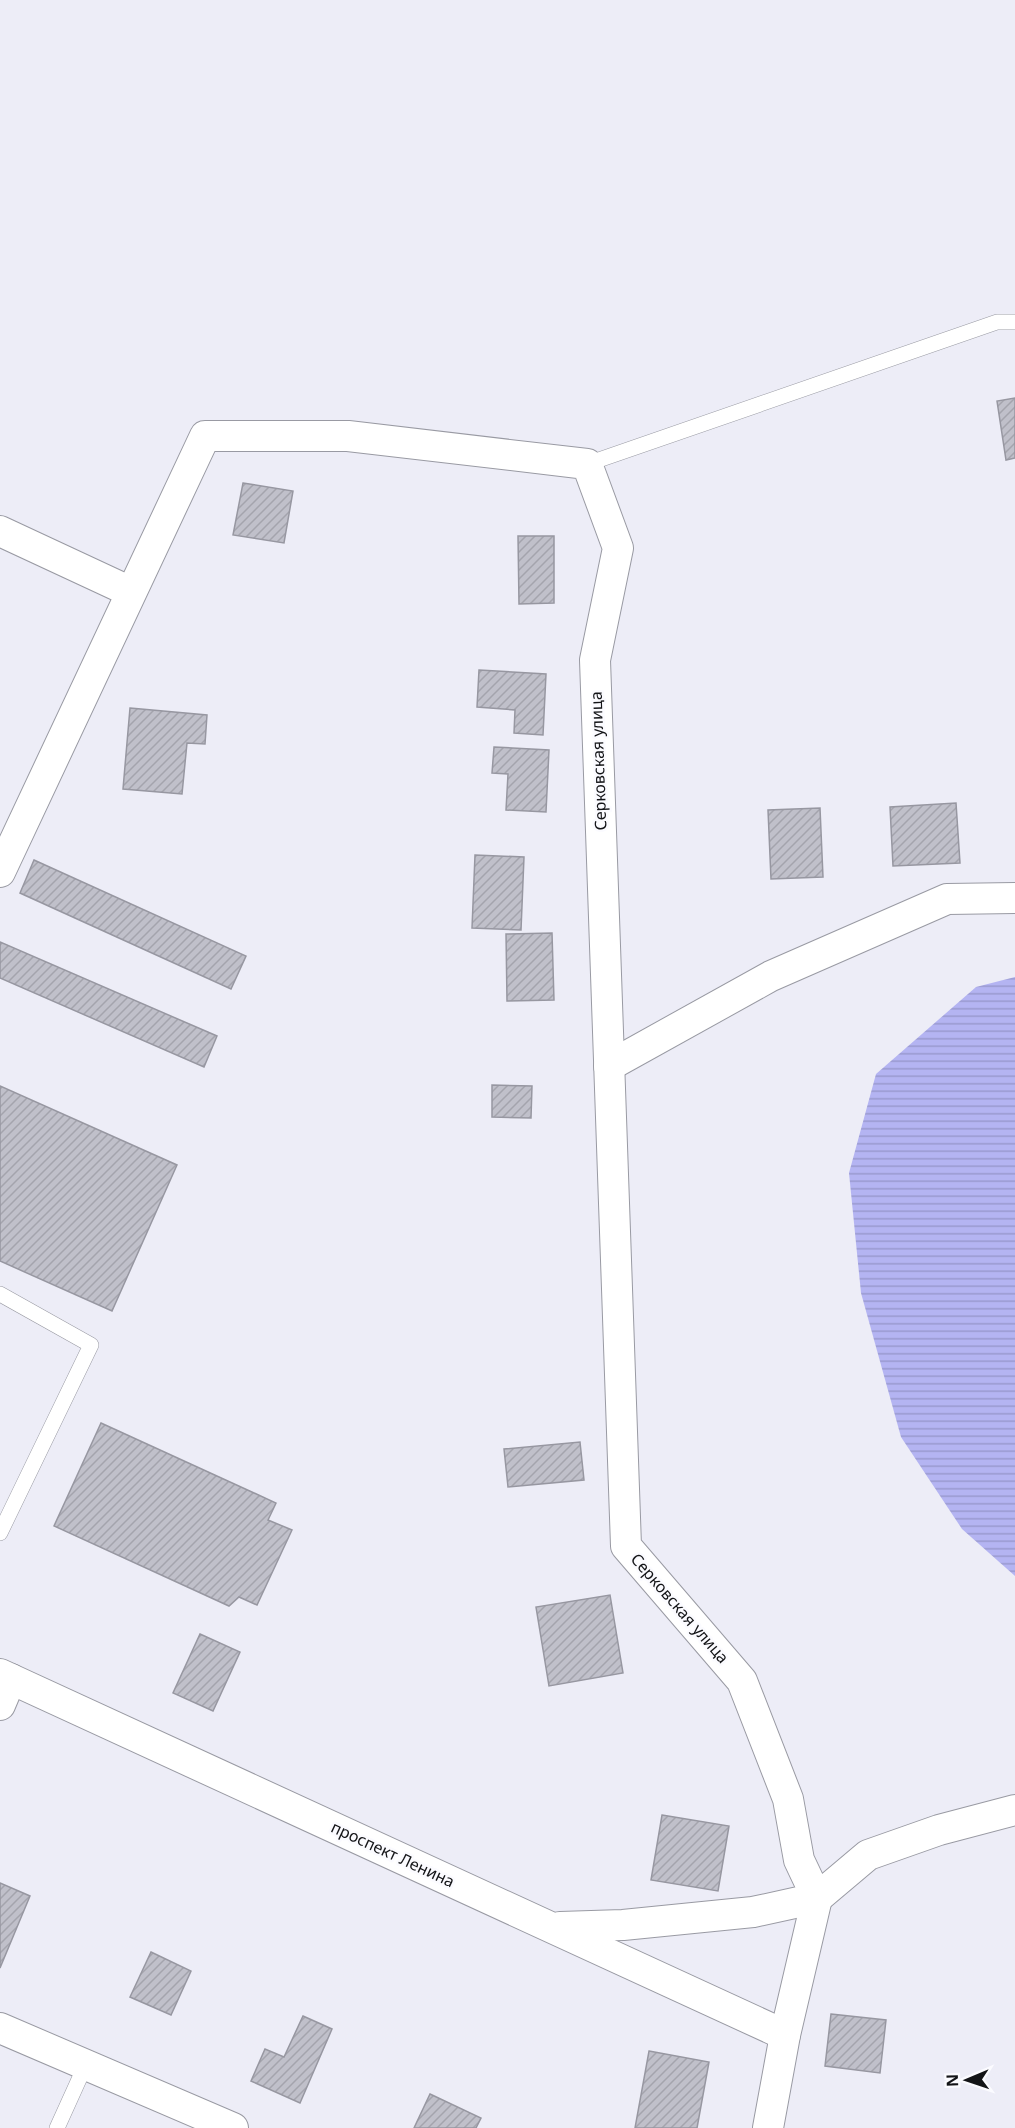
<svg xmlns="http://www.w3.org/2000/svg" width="1015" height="2128" viewBox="0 0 1015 2128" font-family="'Noto Sans',sans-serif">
	<defs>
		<pattern id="water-rules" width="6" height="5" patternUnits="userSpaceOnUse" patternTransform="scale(1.5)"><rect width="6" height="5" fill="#b4b4f2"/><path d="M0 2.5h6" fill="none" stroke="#9a9acf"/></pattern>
		<pattern id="building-hatch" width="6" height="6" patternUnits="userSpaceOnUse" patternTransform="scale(1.5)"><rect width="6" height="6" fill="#c0c0ca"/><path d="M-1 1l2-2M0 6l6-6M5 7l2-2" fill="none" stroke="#a4a4ad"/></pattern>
	</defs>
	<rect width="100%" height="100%" fill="#ededf7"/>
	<path fill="url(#water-rules)" d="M1015 977V1576L962 1529 901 1437 861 1293 849 1173 876 1074 976 987Z"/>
	<g fill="url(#building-hatch)" stroke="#9797a1" stroke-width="1.5">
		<path d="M1015 398V458L1006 460 997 401Z"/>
		<path d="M243 483 293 491 284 543 233 535Z"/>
		<path d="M518 536H554V603L519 604Z"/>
		<path d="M479 670 546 674 543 735 514 733 515 710 477 707Z"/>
		<path d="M130 708 207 715 205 744 187 743 182 794 123 789Z"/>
		<path d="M494 747 549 750 546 812 506 810 508 774 492 773Z"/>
		<path d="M956 803 960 863 893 866 890 807Z"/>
		<path d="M820 808 823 877 771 879 768 810Z"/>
		<path d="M475 855 524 857 521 930 472 928Z"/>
		<path d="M34 860 246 956 231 989 20 893Z"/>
		<path d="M552 933 554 1000 507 1001 506 934Z"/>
		<path d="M0 942 217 1036 204 1067 0 978Z"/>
		<path d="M492 1085 532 1086 531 1118 492 1117Z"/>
		<path d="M0 1086 177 1165 112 1311 0 1261Z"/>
		<path d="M101 1423 276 1503 268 1520 292 1530 257 1605 239 1597 229 1606 54 1526Z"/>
		<path d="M580 1442 584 1480 508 1487 504 1449Z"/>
		<path d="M610 1595 623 1673 549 1686 536 1607Z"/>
		<path d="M200 1634 240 1652 213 1711 173 1693Z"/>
		<path d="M662 1815 729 1826 718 1891 651 1880Z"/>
		<path d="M0 1883 30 1896 0 1968Z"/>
		<path d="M151 1952 191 1971 171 2015 130 1997Z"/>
		<path d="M831 2014 886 2020 880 2073 825 2066Z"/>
		<path d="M303 2016 332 2029 300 2103 251 2081 265 2049 284 2057Z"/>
		<path d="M649 2051 709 2062 697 2128H635Z"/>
		<path d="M430 2094 481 2118 476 2128H414Z"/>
	</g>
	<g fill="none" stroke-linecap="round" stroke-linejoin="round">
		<defs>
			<g id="service">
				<path d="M587 464 997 322H1015"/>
				<path d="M0 1294 91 1345 0 1533"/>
				<path d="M57 2128 86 2064"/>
			</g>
			<g id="minor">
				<path d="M0 531 131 592"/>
				<path d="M0 872 205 436H348L587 464 618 548 595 660 626 1546 742 1681 788 1799 799 1860 817 1898 785 2035 768 2128"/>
				<path d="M609 1066 771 976 947 899 1015 898"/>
				<path d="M0 1674 785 2035"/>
				<path d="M0 1705 11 1679"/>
				<path d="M560 1927 623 1925 753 1912 817 1898 868 1855 939 1830 1015 1810"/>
				<path d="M0 2028 233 2128"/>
			</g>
		</defs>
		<use href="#service" stroke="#999aa3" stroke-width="16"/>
		<use href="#minor" stroke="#999aa3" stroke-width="32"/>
		<use href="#service" stroke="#fff" stroke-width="15"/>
		<use href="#minor" stroke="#fff" stroke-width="30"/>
	</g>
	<g text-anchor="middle" stroke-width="5" stroke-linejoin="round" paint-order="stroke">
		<g font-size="16" fill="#131417" stroke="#fbfbff">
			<text transform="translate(598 761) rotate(-92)" y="6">Серковская улица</text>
			<text transform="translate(680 1608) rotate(49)" y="6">Серковская улица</text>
			<text transform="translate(393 1854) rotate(25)" y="6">проспект Ленина</text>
		</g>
	</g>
	<g transform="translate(967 2080) rotate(268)" stroke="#fbfbff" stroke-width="4.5" paint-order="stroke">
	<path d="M0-4.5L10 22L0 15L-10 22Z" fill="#131417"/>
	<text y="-9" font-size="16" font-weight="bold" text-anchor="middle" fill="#131417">N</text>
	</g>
</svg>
